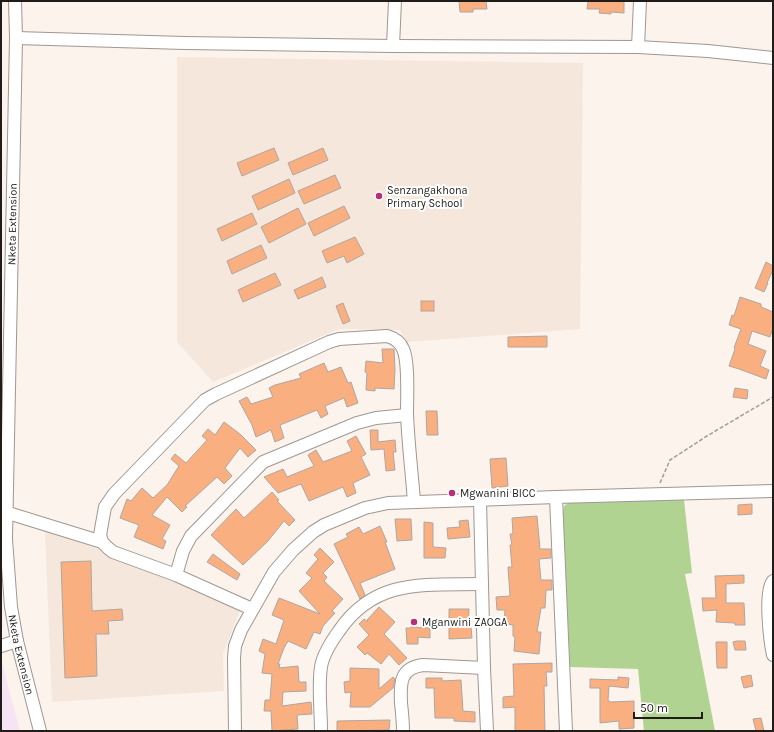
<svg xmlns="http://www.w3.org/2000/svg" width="774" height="732" viewBox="0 0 774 732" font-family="Karla,sans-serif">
	<rect width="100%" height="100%" fill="#fbf3ec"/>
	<path fill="#f6e4f5" d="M1 660 20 731H1Z"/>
	<g fill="#f6e7dc">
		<path d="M177 57 583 63 580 329 407 342 400 330 339 329 213 382 177 342Z"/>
		<path d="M45 531 93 547 240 610 223 654 224 691 52 702Z"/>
	</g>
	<path fill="#b1d391" d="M684 500 692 573 685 574 715 731H644L638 669 570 667 563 513 564 506 568 503Z"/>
	<g fill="#faaf81" stroke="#afa6a1">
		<path d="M459 1H486L487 9H473V12H460Z"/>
		<path d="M588 1H624V13L611 12V14L599 13 600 9H587Z"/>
		<path d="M274 148 279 160 242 176 237 163Z"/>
		<path d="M323 148 328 160 293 175 288 163Z"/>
		<path d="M335 175 341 188 304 204 298 191Z"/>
		<path d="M289 179 295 193 258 210 252 196Z"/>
		<path d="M344 206 350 218 314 236 308 223Z"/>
		<path d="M298 208 306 224 269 243 261 227Z"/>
		<path d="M252 213 257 224 222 241 217 229Z"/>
		<path d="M355 237 364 254 347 263 344 256 327 263 322 251Z"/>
		<path d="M261 245 267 258 232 274 227 261Z"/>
		<path d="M766 262 773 266V270L767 283H768L764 292 755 288Z"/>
		<path d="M275 273 281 285 243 302 238 290Z"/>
		<path d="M322 277 326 287 298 299 294 290Z"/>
		<path d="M740 297 761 304V307L773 312V328L770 337 752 331 748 344 766 351 760 366 769 370 766 379 739 369 729 366 735 349 734 348 741 329 729 325 732 315 734 316Z"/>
		<rect x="421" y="301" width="13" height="10"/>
		<path d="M343 303 350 321 343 324 336 306Z"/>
		<path d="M547 336V347H508V337Z"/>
		<path d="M382 349H394L395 370 394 389 375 388V391L366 390 367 373 365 372 366 361 383 363Z"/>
		<path d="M324 363 328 372 341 367 348 383 351 382 358 403 347 407 344 398 325 406 328 414 321 418 317 410 280 425 284 438 275 442 271 430 256 437 252 425 239 401 247 397 251 404 273 397 269 388 275 385 301 378 299 374Z"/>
		<path d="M735 388 748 390 747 399 733 397Z"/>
		<path d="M426 411H437L438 435H427Z"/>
		<path d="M224 422 240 434 256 450 248 457 240 448 225 468 232 476 224 484 217 477 185 506 187 507 182 512 167 497 152 515 170 525 162 539 166 541 163 549 134 537 139 525 120 518 127 499 131 501 142 488 153 498 167 485 179 466 171 459 175 454 186 463 207 440 202 436 208 429 215 435Z"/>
		<path d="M370 430H378V442L395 440 396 452H393L395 470 386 471 384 449 371 450Z"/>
		<path d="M356 436 366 454 361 457 370 475 353 483 356 493 347 497 343 487 309 501 301 484 278 493 264 477 283 469 287 477 314 466 308 455 316 450 323 462 352 451 347 441Z"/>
		<path d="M506 458 508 486 492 488 490 459Z"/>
		<path d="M272 492 279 500 277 501 295 520 289 526 284 521 268 541 243 565 211 535 236 509 244 518Z"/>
		<path d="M752 504V514L738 515V505Z"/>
		<path d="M537 516 540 549H551V558L539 559 541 580H552V590H546L545 608H541L537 632H541L539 654 514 651 515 637 513 636V625L504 624 505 610H497L496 597 510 596 508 567H512L510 545H512L510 534H513L512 518Z"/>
		<path d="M395 519H411L412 540 397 541Z"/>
		<path d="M468 520 470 537 448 539 447 528 460 527 459 521Z"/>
		<path d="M424 522 433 523V547L446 548 445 558H424Z"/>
		<path d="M380 526 387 542H385L395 569 360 583 365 595 360 599 334 544 348 537 346 534 359 527 363 534Z"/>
		<path d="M320 548 334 562 323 573 327 577 324 581 343 599 332 611 335 613 323 626 320 634 314 632 306 649 288 641 284 648 278 664H280L279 668 298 666 299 682H306V691L283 692 282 706 311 702 312 714 297 715 298 729 272 731 271 711H264L265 700H270L272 674 262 673 265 654 259 651 263 639 276 644 284 620 272 615 279 598 320 614 299 591 312 578 306 573 318 559 314 555Z"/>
		<path d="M213 554 240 574 237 580 207 562Z"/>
		<path d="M91 561 92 611 122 609 123 620 108 621 109 634H96L97 676 65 678 61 562Z"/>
		<path d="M744 575V583L726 584V603H744L745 625H735V623L716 622 717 610 703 611 702 598H716L715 576Z"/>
		<path d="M379 607 395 622 384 634 407 658 399 665 389 654 381 664 367 653 365 655 357 647 369 635 359 624 364 619 368 622 367 620Z"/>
		<path d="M449 609H469L468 627H471L472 638 449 639Z"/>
		<path d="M411 627 430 628V638L418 637V644H407L406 628H411Z"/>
		<path d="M737 641H745L746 650H735L733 642Z"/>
		<path d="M716 642H727V668H717Z"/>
		<path d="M552 663V672H546L547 686H544L545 731H515V707L503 708V697L514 696 513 664Z"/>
		<path d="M350 668 379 669V689L393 677 395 679 393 688 370 707H350L351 692 345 693 344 682 350 681Z"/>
		<path d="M751 675 753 686 744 688 741 677Z"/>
		<path d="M618 677 629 678 628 688 609 686 608 700 610 702 634 701V728L619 729V721L600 723V688H590V679L618 680Z"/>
		<path d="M426 678H442V681L461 680 463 711 475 712V722L454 721V718H435L434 688H426Z"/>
		<path d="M761 718 764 731H756L753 719Z"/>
		<path d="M390 720 389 730 337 731V721Z"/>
	</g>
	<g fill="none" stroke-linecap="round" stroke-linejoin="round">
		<defs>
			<g id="minor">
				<path id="s1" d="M15 1 16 38 6 539 11 607 17 641 40 731"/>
				<path d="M16 38 184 43 393 46 638 47 708 51 773 58"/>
				<path d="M393 46 395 1"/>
				<path d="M638 47 640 1"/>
				<path d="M556 497 566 731"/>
				<path d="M480 500 484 668 487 731"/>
				<path d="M1 512H5L102 542"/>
				<path d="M176 575 183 551 191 536 263 462 357 423 376 418 407 415"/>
				<path d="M773 581C764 591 770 641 773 655"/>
				<path d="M252 609 176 575 113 552 108 548 102 542 100 535 105 507 114 494 205 400 216 394 329 342 339 339 387 336C394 338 400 341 403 349 409 361 407 398 407 413 408 443 412 473 414 502"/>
				<path d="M1 646 17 641"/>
				<path d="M235 731 234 658 235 646 241 630 274 572 293 550 313 532 324 525 365 508 388 503 556 497 773 491"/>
				<path d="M321 731C321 710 318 687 321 667 323 654 331 642 339 631 375 578 424 585 482 584"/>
				<path d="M403 731C403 722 402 712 401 703 400 683 400 668 423 665L484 668"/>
			</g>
		</defs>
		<use href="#minor" stroke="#9f9792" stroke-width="14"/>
		<path stroke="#a39d98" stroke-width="1.5" stroke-dasharray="4 2" stroke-linecap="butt" d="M660 483 670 460 707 436 773 397"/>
		<use href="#minor" stroke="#fff" stroke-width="12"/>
	</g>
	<g fill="#b53074" stroke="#fff" stroke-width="1.5">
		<circle cx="379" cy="196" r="4"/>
		<circle cx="452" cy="493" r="4"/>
		<circle cx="414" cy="622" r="4"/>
	</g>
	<g text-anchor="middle" stroke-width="4" stroke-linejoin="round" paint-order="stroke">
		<g font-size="11" fill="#1f1c19" stroke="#fff" text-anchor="start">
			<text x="387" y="194">Senzangakhona<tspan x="387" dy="13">Primary School</tspan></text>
			<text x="460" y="497">Mgwanini BICC</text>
			<text x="422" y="626">Mganwini ZAOGA</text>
		</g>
		<g font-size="11" fill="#1f1c19" stroke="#fff">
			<text transform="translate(12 224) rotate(-89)" y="4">Nketa Extension</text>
			<text dy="4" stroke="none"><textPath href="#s1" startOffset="655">Nketa Extension</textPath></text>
		</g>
	</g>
	<rect width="774" height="732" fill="none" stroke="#1f1c19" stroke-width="4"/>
	<path d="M634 712v6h68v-6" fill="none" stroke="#1f1c19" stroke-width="2"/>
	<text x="640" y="712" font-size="12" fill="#1f1c19" stroke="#ffffff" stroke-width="3" paint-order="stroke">50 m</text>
</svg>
